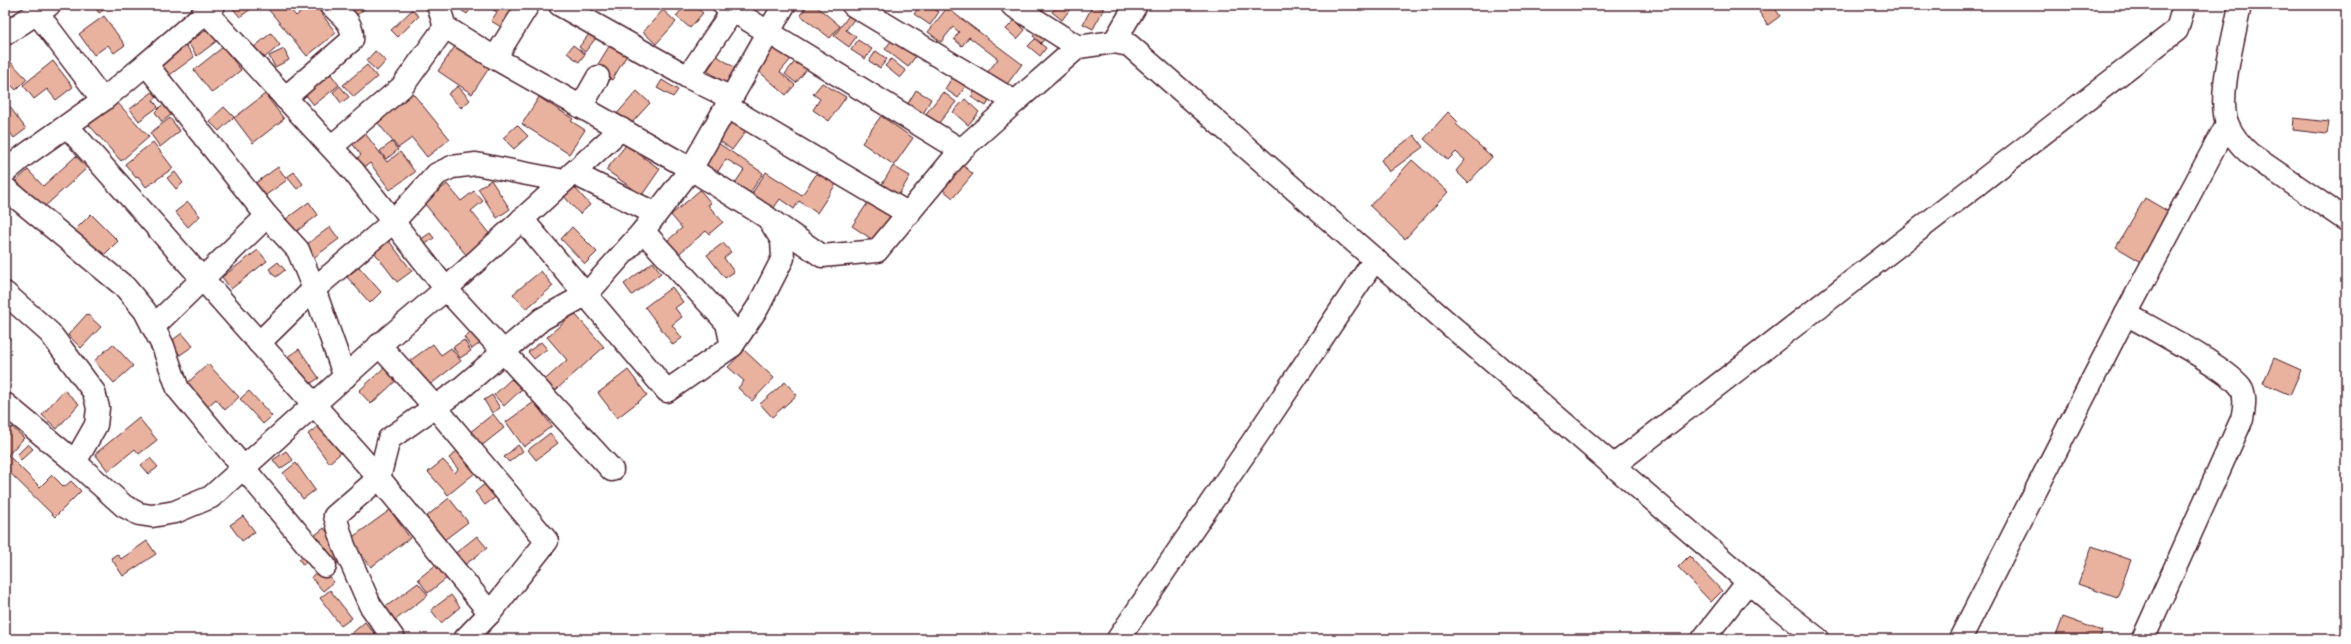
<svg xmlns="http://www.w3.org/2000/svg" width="2351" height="644" viewBox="0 0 2351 644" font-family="Dekko,sans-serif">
	<rect width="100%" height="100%" fill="#fff"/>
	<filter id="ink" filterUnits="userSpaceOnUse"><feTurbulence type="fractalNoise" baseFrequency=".025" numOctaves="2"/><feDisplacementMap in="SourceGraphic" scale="8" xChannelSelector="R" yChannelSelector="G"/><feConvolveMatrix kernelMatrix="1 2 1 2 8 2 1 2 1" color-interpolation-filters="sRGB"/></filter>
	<g filter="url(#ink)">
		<g fill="#e9b29f" stroke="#4a1f2b">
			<path d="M93 5H111L99 13Z"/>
			<path d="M230 5H256L240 17Z"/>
			<path d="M272 5H287L296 16 309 5H315L336 33 307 56 268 9Z"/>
			<path d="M349 5H369L357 15Z"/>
			<path d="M453 5H473L467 14Z"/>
			<path d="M485 5H517L508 31 491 21 497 12Z"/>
			<path d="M614 5H625L620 12 613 7Z"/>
			<path d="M686 5H693L703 13 690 28 676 16Z"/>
			<path d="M808 5H815L840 26 830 38 800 15Z"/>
			<path d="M921 5H928L939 12 930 25 914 14Z"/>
			<path d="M1058 5H1073L1062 20 1052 12Z"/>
			<path d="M1093 5 1104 9 1093 29 1083 24Z"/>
			<path d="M1768 5H1773L1780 16 1768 25 1759 12Z"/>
			<path d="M947 8 1022 64 1005 87 987 73 998 59 969 37 962 46 954 39 959 32 953 27 941 42 928 32Z"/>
			<path d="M412 10 419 16 398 37 391 30Z"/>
			<path d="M663 10 676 22 656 44 643 32Z"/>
			<path d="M850 14 855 18 846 30 856 37 849 47 834 36Z"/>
			<path d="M104 16 125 45 114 53 108 45 94 55 79 34Z"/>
			<path d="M1015 20 1025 30 1017 39 1006 29Z"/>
			<path d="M213 25 222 37 197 56 188 43Z"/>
			<path d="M1039 28 1048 35 1041 43 1033 36Z"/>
			<path d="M271 33 280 45 256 65 247 53Z"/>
			<path d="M590 33 596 38 585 52 579 47Z"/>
			<path d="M894 37 917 54 908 67 885 49Z"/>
			<path d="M1035 39 1046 48 1040 56 1028 46Z"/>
			<path d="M613 40 630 50 612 80 595 69Z"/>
			<path d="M858 40 872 49 865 59 851 50Z"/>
			<path d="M458 42 491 65 472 94 438 71Z"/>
			<path d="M185 44 194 57 167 77 157 64Z"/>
			<path d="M573 45 585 54 579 62 567 53Z"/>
			<path d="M775 45 791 59 780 72 795 85 786 95 755 68Z"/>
			<path d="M223 47 241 70 212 93 194 70Z"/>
			<path d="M284 49 289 60 275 67 269 56Z"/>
			<path d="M375 51 386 61 377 71 366 61Z"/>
			<path d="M876 51 887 59 880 68 869 61Z"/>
			<path d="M5 56 27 79 16 90 5 79Z"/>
			<path d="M717 56 737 69 728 84 707 71Z"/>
			<path d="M891 59 906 71 900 78 885 66Z"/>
			<path d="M796 60 807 69 796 83 785 74Z"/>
			<path d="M53 61 73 87 56 100 47 89 34 99 23 85Z"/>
			<path d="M367 65 377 77 354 97 343 85Z"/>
			<path d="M330 73 339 85 314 105 304 93Z"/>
			<path d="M953 76 966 85 958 98 945 89Z"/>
			<path d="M662 80 678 90 673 97 657 88Z"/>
			<path d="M822 83 846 97 829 121 813 110 820 99 813 94Z"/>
			<path d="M340 86 349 97 341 103 333 92Z"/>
			<path d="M458 86 470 100 461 108 448 94Z"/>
			<path d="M159 87 163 93 153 100 158 107 139 121 130 109Z"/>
			<path d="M977 87 992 96 986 106 971 97Z"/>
			<path d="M410 90 450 139 427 157 412 138 398 148 374 118Z"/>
			<path d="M916 90 931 99 923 114 907 105Z"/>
			<path d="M637 91 650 103 627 128 614 117Z"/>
			<path d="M943 92 956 102 933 130 921 120Z"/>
			<path d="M265 94 284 119 253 143 234 118Z"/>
			<path d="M539 97 573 119 571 121 585 130 569 154 522 124Z"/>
			<path d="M965 99 979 112 968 125 953 112Z"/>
			<path d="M116 101 149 137 121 161 89 125Z"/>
			<path d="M7 103 26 129 14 138 5 126V105Z"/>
			<path d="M163 104 172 114 162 122 155 112Z"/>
			<path d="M224 107 234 117 219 131 209 121Z"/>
			<path d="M1448 112 1458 122 1456 124 1492 157 1468 183 1456 171 1465 160 1456 152 1448 160 1424 139Z"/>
			<path d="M734 115 749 127 732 150 716 138Z"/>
			<path d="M881 116 913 138 894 165 862 143Z"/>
			<path d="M170 118 180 131 160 147 150 133Z"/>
			<path d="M2294 118 2329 122 2327 134 2293 130Z"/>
			<path d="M517 125 528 136 514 149 503 138Z"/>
			<path d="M364 132 387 162 400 152 415 172 390 190 370 163 359 171 352 162 361 155 351 142Z"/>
			<path d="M1414 135 1423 147 1389 172 1381 160Z"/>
			<path d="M712 139 763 173 748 196 733 186 744 170 726 159 713 179 694 166Z"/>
			<path d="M153 142 173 168 146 187 138 176 136 178 125 164Z"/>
			<path d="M392 142 398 150 386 159 380 151Z"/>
			<path d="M626 145 660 169 642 195 606 170Z"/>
			<path d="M76 156 87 168 42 209 16 181 28 170 43 186Z"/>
			<path d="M1412 160 1448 192 1405 239 1370 206Z"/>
			<path d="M958 161 973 174 953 198 938 186Z"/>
			<path d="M893 166 910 176 895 201 878 191Z"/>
			<path d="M278 167 287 180 259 200 250 187Z"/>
			<path d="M175 172 183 183 176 189 167 178Z"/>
			<path d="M294 172 303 184 297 189 287 177Z"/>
			<path d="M766 172 802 195 818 172 836 184 817 213 799 201 794 209 780 199 773 209 751 195Z"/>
			<path d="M491 180 510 209 497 218 478 189Z"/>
			<path d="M570 182 590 205 580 214 560 192Z"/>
			<path d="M447 184 461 201 474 191 483 201 471 211 495 241 471 261 424 203Z"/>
			<path d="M700 190 711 203 708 205 723 222 709 234 706 231 670 261 659 248 682 228 671 215Z"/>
			<path d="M871 198 898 216 879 244 852 226Z"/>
			<path d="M2145 198 2174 215 2145 264 2116 247Z"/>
			<path d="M188 202 200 216 188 227 175 212Z"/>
			<path d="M309 202 318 215 289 237 279 224Z"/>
			<path d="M91 214 118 241 99 260 72 233Z"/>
			<path d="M330 227 339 239 312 259 303 247Z"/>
			<path d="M572 227 597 252 585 264 561 239Z"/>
			<path d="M430 233 434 238 424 245 420 240Z"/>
			<path d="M389 241 412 271 397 282 374 252Z"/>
			<path d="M723 243 731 252 724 258 734 272 725 278 707 255Z"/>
			<path d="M258 250 267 261 231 289 222 277Z"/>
			<path d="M278 262 285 270 276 277 269 269Z"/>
			<path d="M653 262 661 273 632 295 624 284Z"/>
			<path d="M359 267 381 292 370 303 347 277Z"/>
			<path d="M541 271 553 286 526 309 513 294Z"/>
			<path d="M672 287 683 302 675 308 682 317 672 325 682 338 673 345 645 307Z"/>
			<path d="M574 313 604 347 549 396 539 385 567 360 547 337Z"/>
			<path d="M87 314 101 327 81 348 68 335Z"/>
			<path d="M472 331 480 343 472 349 464 337Z"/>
			<path d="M182 333 193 346 180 355 170 342Z"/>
			<path d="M5 335 10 338 5 345Z"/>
			<path d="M464 340 471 351 460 358 453 347Z"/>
			<path d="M541 342 547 349 534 359 528 352Z"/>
			<path d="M113 344 133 366 114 383 94 361Z"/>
			<path d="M433 344 441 355 451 348 461 361 423 390 404 365Z"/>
			<path d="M299 349 319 378 304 388 284 359Z"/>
			<path d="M744 350 774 378 752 401 738 388 744 381 728 367Z"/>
			<path d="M2274 358 2301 370 2290 395 2263 383Z"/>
			<path d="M208 364 239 397 225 410 216 399 204 410 183 387Z"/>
			<path d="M388 364 400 377 371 404 359 391Z"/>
			<path d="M628 370 647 395 617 418 598 393Z"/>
			<path d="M511 379 522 389 504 406 494 395Z"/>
			<path d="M785 382 797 395 772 417 760 404Z"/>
			<path d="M64 390 79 404 57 429 42 415Z"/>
			<path d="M249 391 272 416 263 424 240 399Z"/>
			<path d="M492 395 500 408 492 413 484 400Z"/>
			<path d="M534 402 552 426 524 447 506 422Z"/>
			<path d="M493 414 504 428 480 447 469 433Z"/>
			<path d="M139 418 157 440 139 454 135 449 108 471 95 454Z"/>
			<path d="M321 424 342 452 329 463 308 434Z"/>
			<path d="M12 427 24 438 8 455 40 487 52 475 64 487 71 481 81 491 55 517 5 468V434Z"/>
			<path d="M550 433 558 443 536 460 528 450Z"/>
			<path d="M28 444 33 449 21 460 17 455Z"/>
			<path d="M518 445 523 451 509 462 504 457Z"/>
			<path d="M286 451 293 460 280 469 273 460Z"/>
			<path d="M457 451 475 473 448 495 428 472 443 460 455 473 458 469 449 458Z"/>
			<path d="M150 458 158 467 149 474 141 465Z"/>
			<path d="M296 463 315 490 303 499 283 473Z"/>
			<path d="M486 483 497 496 485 505 475 492Z"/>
			<path d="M449 498 468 522 439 544 421 521Z"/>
			<path d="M390 510 410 538 371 567 350 539Z"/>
			<path d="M243 516 255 532 242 541 230 525Z"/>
			<path d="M324 528 346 556 333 567 310 539Z"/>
			<path d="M477 536 487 548 462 567 453 555Z"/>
			<path d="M147 541 156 554 123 576 111 558 117 554 121 559Z"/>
			<path d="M2092 546 2131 560 2117 598 2078 584Z"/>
			<path d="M309 552 313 557 303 565 299 559Z"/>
			<path d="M1689 556 1722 591 1711 602 1678 567Z"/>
			<path d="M437 564 447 578 428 593 418 579Z"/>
			<path d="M322 568 334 582 323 591 311 577Z"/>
			<path d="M418 583 428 595 394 621 384 608Z"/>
			<path d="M330 590 352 618 341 626 320 598Z"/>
			<path d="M451 595 460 607 441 623 431 610Z"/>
			<path d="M2063 617 2102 631 2099 639H2055Z"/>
			<path d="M365 622 378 638 377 639H355L351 634Z"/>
		</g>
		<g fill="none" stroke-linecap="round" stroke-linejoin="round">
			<defs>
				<g id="minor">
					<path d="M214 5 146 64 267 216 298 250 314 289 345 377"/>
					<path d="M438 5 445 27 495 58"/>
					<path d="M528 5 495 58 691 169 768 218 782 240 783 258 758 307 732 346"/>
					<path d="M560 5 688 77"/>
					<path d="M724 5 961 150"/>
					<path d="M853 5 1015 102 1078 47"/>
					<path d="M1012 5 1078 47 1114 42 1136 5"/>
					<path d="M2240 5C2235 34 2216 100 2228 125 2233 137 2241 146 2250 154L2346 220"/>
					<path d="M206 12 354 172 446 289 621 129"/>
					<path d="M37 13 103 100 146 64"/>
					<path d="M5 34 49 5"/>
					<path d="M1114 42 1129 45 1450 325 1775 605 1818 639"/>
					<path d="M285 98 352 40C354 23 342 16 331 5"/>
					<path d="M731 98 688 77 733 10"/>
					<path d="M726 106 909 214"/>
					<path d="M581 107 598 77"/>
					<path d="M67 126 379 478 490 613"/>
					<path d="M331 147 402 87 445 27"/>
					<path d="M5 172 24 156 103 100"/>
					<path d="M573 173 656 214"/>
					<path d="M5 188 125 287 145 311 163 346 178 389 325 566"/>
					<path d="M522 219 667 391 732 346 727 323 643 231"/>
					<path d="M772 221 822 256 877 251 961 150 1015 102"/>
					<path d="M5 293 50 333 94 392 98 408 96 425 75 462"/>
					<path d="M2126 314C2149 327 2232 370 2242 389 2246 398 2244 410 2242 419L2143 639"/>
					<path d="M153 327 267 216"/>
					<path d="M259 343 314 289 394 221 437 174 452 167 476 164 564 181"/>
					<path d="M379 345 436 408 547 541 490 613 465 639"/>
					<path d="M5 404 75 462 124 506 139 514 152 516 175 512 211 497 389 337 446 289 612 470"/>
					<path d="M1613 466 2177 30 2184 5"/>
					<path d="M394 639 370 605 344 546 335 516 379 478 389 439 459 390 542 319 587 294 643 231 691 169 784 5"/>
					<path d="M1118 639 1262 428 1375 259"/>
					<path d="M1703 639 1748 582"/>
					<path d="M1960 639 2126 314 2227 124"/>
				</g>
			</defs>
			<use href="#minor" stroke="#4a1f2b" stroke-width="25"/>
			<use href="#minor" stroke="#fff" stroke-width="22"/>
		</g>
	</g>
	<rect width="2351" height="644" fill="none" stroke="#fff" stroke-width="20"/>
	<rect x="10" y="10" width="2331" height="624" fill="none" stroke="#4a1f2b" stroke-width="1.5" filter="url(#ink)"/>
</svg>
